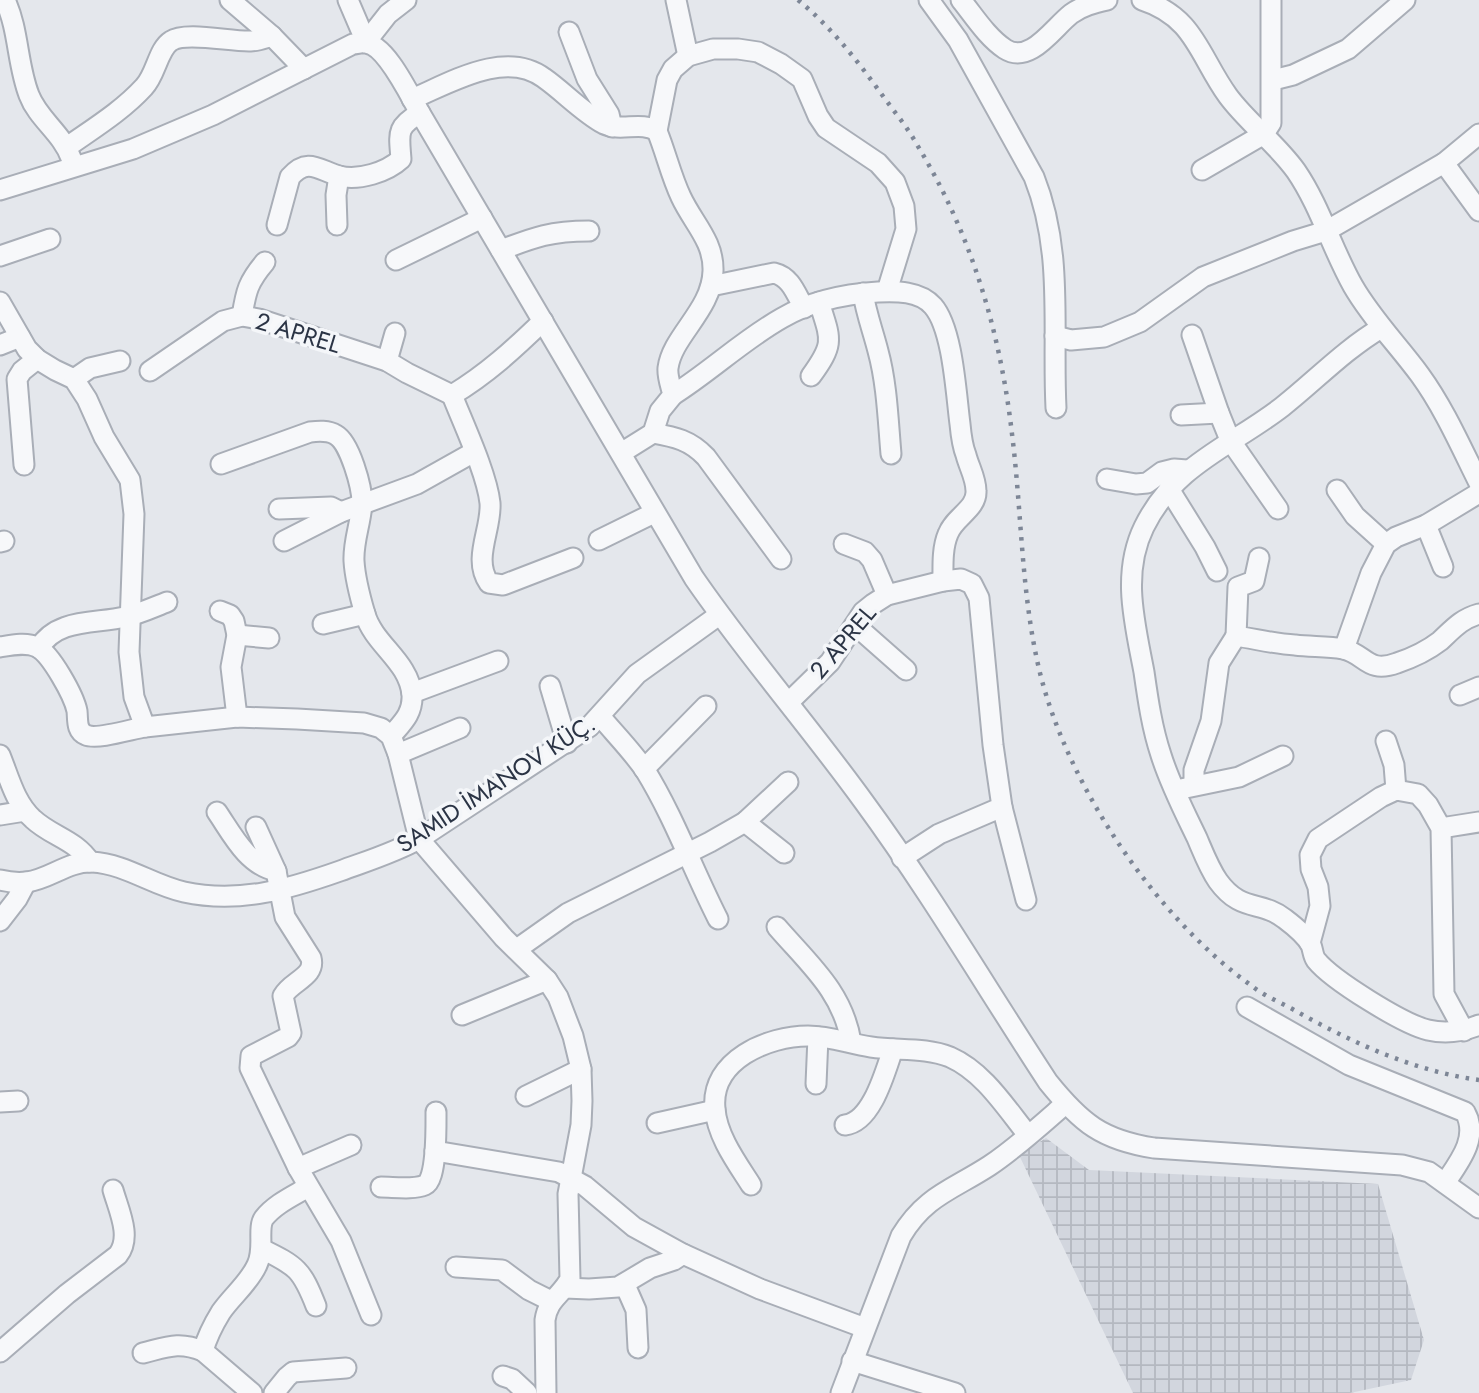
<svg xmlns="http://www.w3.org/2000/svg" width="1479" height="1393" viewBox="0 0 1479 1393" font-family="Jost,sans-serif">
	<defs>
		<pattern id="industrial-grid" width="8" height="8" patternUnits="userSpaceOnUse" patternTransform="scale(1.75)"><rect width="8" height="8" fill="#d2d6de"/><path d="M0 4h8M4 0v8" fill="none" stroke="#b4b8c0"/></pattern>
	</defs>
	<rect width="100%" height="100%" fill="#e4e7ec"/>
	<path fill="url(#industrial-grid)" d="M1046 1138 1089 1170 1378 1184 1424 1340 1411 1380 1350 1393H1133L1019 1155Z"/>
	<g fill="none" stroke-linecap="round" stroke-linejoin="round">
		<defs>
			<g id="minor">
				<path d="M5 0C19 30 17 64 29 95 38 119 62 133 71 158"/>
				<path d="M230 0 272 36 304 69"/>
				<path d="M348 0 366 42"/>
				<path d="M676 0 688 56"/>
				<path d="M929 0 958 40 1034 177C1064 252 1052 329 1056 408"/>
				<path d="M961 0C974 16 987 37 1005 49 1030 65 1053 28 1071 14 1082 6 1094 3 1107 0"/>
				<path d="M1142 0C1195 17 1199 56 1228 96 1248 123 1276 143 1296 171 1320 206 1332 249 1353 286 1372 319 1398 345 1420 375 1444 408 1461 447 1479 483"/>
				<path d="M569 32 587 79 609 114 612 127"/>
				<path d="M366 42 388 14 406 0"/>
				<path d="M1273 80 1293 75 1348 49 1405 0"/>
				<path d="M412 99C450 83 505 49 544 78 564 92 582 112 604 124 621 132 641 121 657 131 666 153 671 176 681 197 693 223 714 241 713 271 712 310 672 336 668 368 667 377 671 386 673 395L660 411 653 433 621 453"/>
				<path d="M657 131 667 80 673 69 688 56 713 49H738L758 52 781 64 802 79 818 116 826 128 878 163 895 182 904 206 906 229 887 291"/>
				<path d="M67 147C94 128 122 111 144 87 156 75 158 49 171 41 186 31 231 42 251 41 258 41 265 38 272 36"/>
				<path d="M1444 163 1479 211"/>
				<path d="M1202 170 1264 134 1271 123V0"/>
				<path d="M0 190 133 149 213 115 353 44C357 44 361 42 365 43 386 44 410 96 420 113L694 578C747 655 809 726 864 802 930 892 987 989 1048 1082 1081 1123 1102 1140 1154 1148L1402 1165 1429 1172 1479 1208"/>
				<path d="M277 225 290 177C308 156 320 171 339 176 359 181 387 172 401 159 399 133 396 127 420 113"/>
				<path d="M337 225 336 195 339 176"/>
				<path d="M501 250C535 237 551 231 589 231"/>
				<path d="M0 256 50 239"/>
				<path d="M396 260 482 218"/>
				<path d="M711 286 774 273C791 277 796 294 804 308"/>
				<path d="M863 293C866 313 873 331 878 351 887 384 888 420 891 454"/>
				<path d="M0 302 27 349 37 359 55 370 74 379 87 399 104 437 130 480 134 514 129 652 134 697 145 727 237 717 297 719 364 723 381 728 391 736 398 754 419 839 504 938 547 980 558 997 573 1036 581 1069 582 1101 581 1125 568 1194 570 1279C561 1296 548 1299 545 1320L546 1393"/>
				<path d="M242 316C246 291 248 282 265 262"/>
				<path d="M1381 328C1344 350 1315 381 1282 407 1230 447 1175 464 1144 527 1121 574 1135 624 1144 672 1148 700 1152 728 1161 755 1170 784 1184 811 1197 838 1203 852 1209 868 1218 881 1241 913 1261 900 1285 919 1293 925 1306 936 1311 945 1313 950 1313 956 1316 960 1332 980 1403 1024 1428 1030 1446 1034 1462 1032 1479 1025"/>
				<path d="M1192 335 1219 413 1230 440 1278 509"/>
				<path d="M1055 336 1071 340 1104 337 1140 322 1203 277 1293 241 1326 231 1444 163 1479 134"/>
				<path d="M0 345 20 337"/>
				<path d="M387 361 395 333"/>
				<path d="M150 371 223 321 242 316 259 319 387 361 407 373 452 395C487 374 514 349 543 321"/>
				<path d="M811 376C835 343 831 340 819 302"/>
				<path d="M74 379 90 368 120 361"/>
				<path d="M452 395C463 423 487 474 490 503 492 529 472 559 489 583L503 585 573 558"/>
				<path d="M673 395C711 371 743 340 782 318 811 301 845 294 878 292 896 291 920 291 933 306 953 329 956 394 960 424 961 435 962 445 966 455 969 467 976 478 976 491 977 509 954 517 948 534 942 548 943 566 943 581"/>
				<path d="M1181 415 1219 413"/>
				<path d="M653 433C675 437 690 440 706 457L781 559"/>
				<path d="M221 464 310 432C318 431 328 430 336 435 350 443 362 487 362 503 361 523 353 541 354 561 355 578 360 597 365 614 374 645 409 661 412 695 413 714 402 723 391 736"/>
				<path d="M24 465 17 379 22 371 37 359"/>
				<path d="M1107 479 1136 484 1147 483 1162 472 1174 469 1187 470"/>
				<path d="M1169 489 1205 547 1217 571"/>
				<path d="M1337 490 1355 516 1386 544"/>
				<path d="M279 509 331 507 341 512"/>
				<path d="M1426 525 1443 567"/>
				<path d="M599 540 654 513"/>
				<path d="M284 541 341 512 417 484 474 452"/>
				<path d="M0 542 4 541"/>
				<path d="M844 544 865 552 872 560 887 595"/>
				<path d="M1259 558 1254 581 1238 587 1236 636C1256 639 1275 644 1295 645 1311 647 1328 646 1343 649 1366 654 1367 674 1397 663 1412 658 1427 651 1440 641 1453 629 1461 619 1479 614"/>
				<path d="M220 611 230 615 234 621 237 635 231 667 237 717"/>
				<path d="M323 624 365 614"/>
				<path d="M855 625 906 670"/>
				<path d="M237 635 269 638"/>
				<path d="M0 647C12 645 26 642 37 647 51 654 74 696 77 711 78 720 76 731 86 735 97 740 132 729 145 727"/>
				<path d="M39 648C57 618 95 624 125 617 139 614 154 607 167 602"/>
				<path d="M1344 649 1371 573 1386 544 1396 537 1426 525 1479 493"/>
				<path d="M550 686 567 743"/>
				<path d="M412 693 498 661"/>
				<path d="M1460 695 1479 687"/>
				<path d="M789 702 830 662 863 612 873 604 887 595 943 581 961 579 972 584 979 598 993 745 1002 807 939 834 902 858"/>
				<path d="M600 716C615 734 632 751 645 770 674 817 693 870 718 919"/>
				<path d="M1386 741 1394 765 1396 790"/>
				<path d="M398 754 460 728"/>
				<path d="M0 755C9 777 15 803 33 819 51 836 76 840 90 862"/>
				<path d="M644 769 706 706"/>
				<path d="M1194 785V770L1211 721 1219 663 1236 636"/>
				<path d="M1181 789 1239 777 1283 756"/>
				<path d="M1002 807 1026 900"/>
				<path d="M217 812C232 834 247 865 276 871L285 917 311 958C316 977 291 981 283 996L291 1033 288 1037 251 1056 250 1068 298 1168 341 1241 371 1315"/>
				<path d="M0 815 25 811"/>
				<path d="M745 822 784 853"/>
				<path d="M256 827 276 871"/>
				<path d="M1441 828 1479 822"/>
				<path d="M0 880C8 882 18 883 27 882 50 879 68 861 92 862 126 864 152 885 184 892 239 904 289 889 340 871 367 861 394 853 419 839L589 727 637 674 719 615"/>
				<path d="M0 921 17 899 26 882"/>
				<path d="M777 927C809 964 843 992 851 1042"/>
				<path d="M1310 943 1320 906 1318 887 1311 869 1310 855 1318 839 1381 797 1396 790 1418 794 1428 805 1441 828 1444 994 1464 1031"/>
				<path d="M517 949 568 913 710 842 745 822 788 782"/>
				<path d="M1247 1007 1349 1065 1465 1112C1479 1137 1460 1161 1445 1183"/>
				<path d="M462 1015 547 980"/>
				<path d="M816 1084 818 1037"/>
				<path d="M526 1096 581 1069"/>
				<path d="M0 1102 18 1101"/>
				<path d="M657 1123 715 1110"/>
				<path d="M845 1125C872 1122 885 1072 893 1049"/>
				<path d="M435 1151 559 1172 585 1186 634 1227 683 1254 760 1289 865 1328"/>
				<path d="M298 1168 351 1145"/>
				<path d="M751 1185C737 1163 717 1136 715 1109 710 1060 768 1036 808 1036 830 1036 850 1044 871 1047 897 1051 925 1047 950 1057 984 1072 1006 1108 1028 1135"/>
				<path d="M381 1187C394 1187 413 1190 425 1185 437 1180 436 1125 436 1112"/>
				<path d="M262 1249C297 1266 302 1270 316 1306"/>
				<path d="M456 1267 502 1270 529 1290 551 1301"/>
				<path d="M625 1285 636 1310 638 1348"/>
				<path d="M565 1288 589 1289 618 1287 650 1268 674 1260 683 1254"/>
				<path d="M0 1352 67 1294 118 1255C132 1237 119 1211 113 1190"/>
				<path d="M143 1353C167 1347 179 1341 203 1351"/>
				<path d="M852 1361 955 1393"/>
				<path d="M503 1376 512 1379 527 1393"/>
				<path d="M252 1393 203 1351C207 1337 213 1325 221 1312 232 1296 249 1283 257 1265 265 1249 257 1228 264 1218 275 1204 293 1196 308 1187"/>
				<path d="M274 1393 287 1377 293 1372 346 1368"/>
				<path d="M841 1393 901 1236C925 1196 952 1190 989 1166 1016 1148 1041 1125 1065 1104"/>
			</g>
		</defs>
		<use href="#minor" stroke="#a9aeb7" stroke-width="23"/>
		<use href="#minor" stroke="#f7f8fa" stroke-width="19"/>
		<path stroke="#7d8696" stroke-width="4.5" stroke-dasharray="3.5 7" stroke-linecap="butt" d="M798 0C830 26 856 59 880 92 892 109 906 125 916 143 971 233 1000 330 1012 434 1022 514 1021 595 1040 673 1068 786 1156 918 1252 986 1264 996 1280 1002 1294 1010 1351 1042 1413 1071 1479 1080"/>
	</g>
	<g text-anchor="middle" stroke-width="7" stroke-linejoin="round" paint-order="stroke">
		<g font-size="24" fill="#2b3445" stroke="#f4f6f9">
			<text transform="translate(298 333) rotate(17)" y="8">2 APREL</text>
			<text transform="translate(843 642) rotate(-50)" y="8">2 APREL</text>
			<text transform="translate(496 784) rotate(-33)" y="8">SAMID İMANOV KÜÇ.</text>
		</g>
	</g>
</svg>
